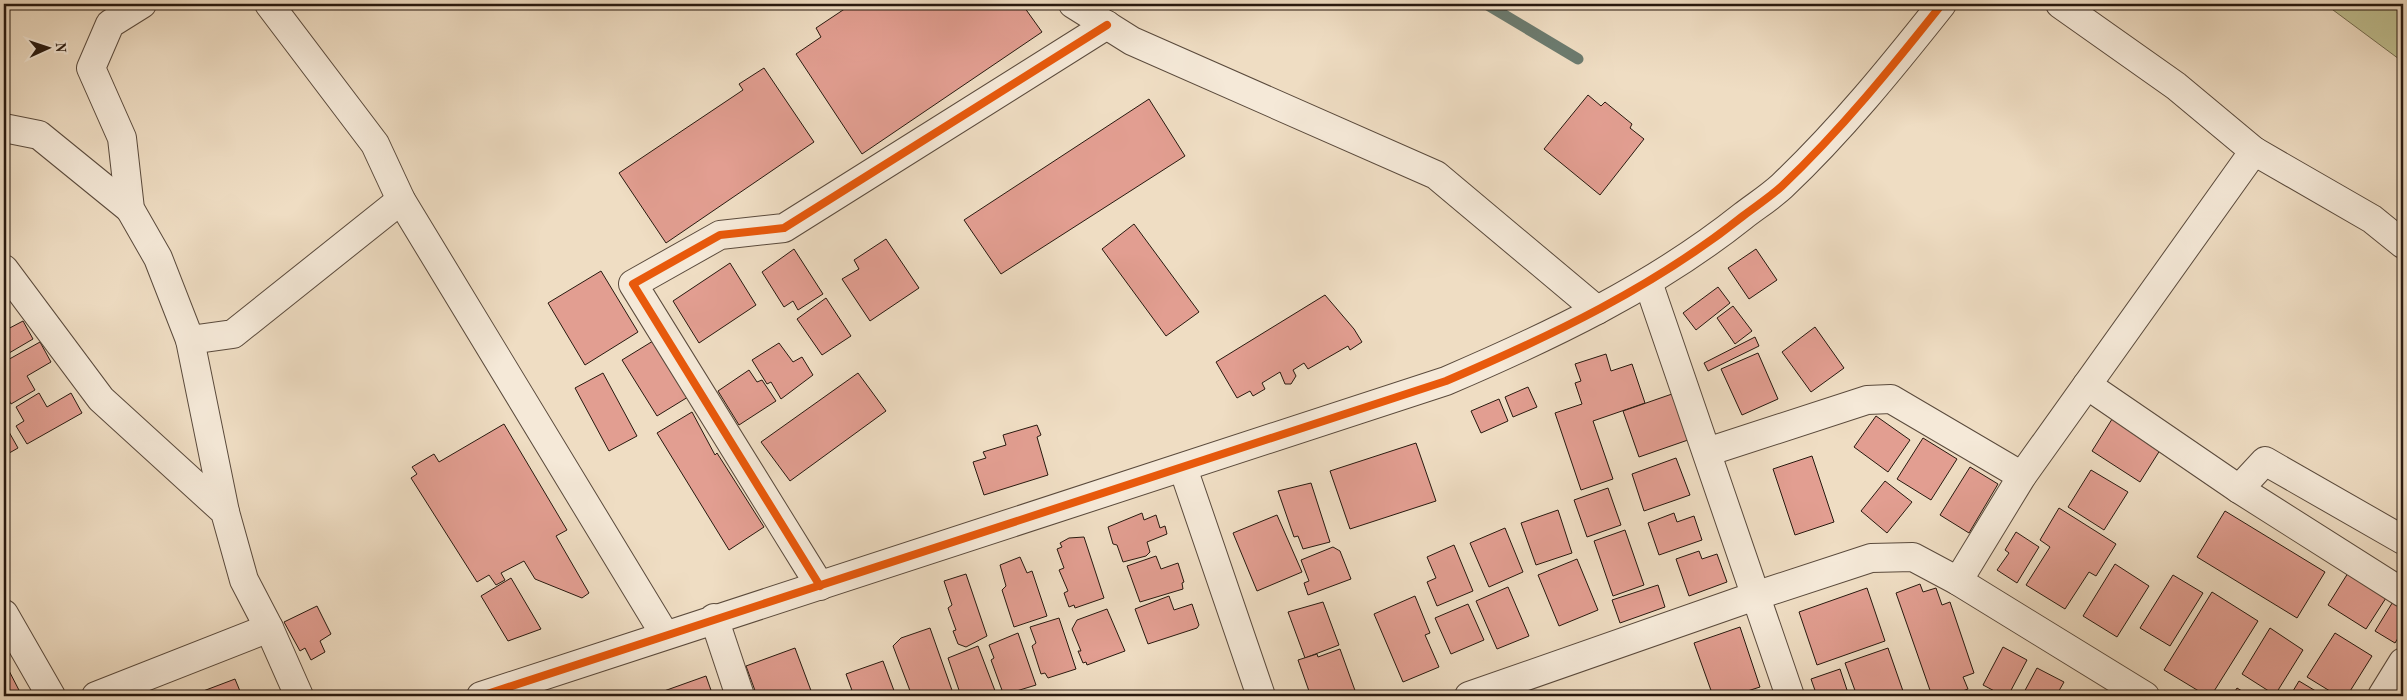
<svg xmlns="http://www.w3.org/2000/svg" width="2407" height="700" viewBox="0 0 2407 700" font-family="'Old Standard TT',serif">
	<rect width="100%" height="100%" fill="#efddc3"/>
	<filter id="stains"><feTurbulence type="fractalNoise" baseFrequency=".004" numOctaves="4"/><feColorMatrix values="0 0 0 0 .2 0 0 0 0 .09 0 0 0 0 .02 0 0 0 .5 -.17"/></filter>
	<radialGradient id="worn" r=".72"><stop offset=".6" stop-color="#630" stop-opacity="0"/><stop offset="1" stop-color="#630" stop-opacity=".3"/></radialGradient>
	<path fill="#bfbf90" stroke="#746c50" d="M2325 4H2403V62Z"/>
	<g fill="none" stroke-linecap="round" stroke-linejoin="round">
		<path stroke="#6c7b6f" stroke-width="11" d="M1486 4 1578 59"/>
	</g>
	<g fill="#e29e91" stroke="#28190f">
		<path d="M852 4H1022L1042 32 862 154 796 54 821 37 816 28Z"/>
		<path d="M764 68 814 142 666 243 619 173 743 90 739 84Z"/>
		<path d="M1588 95 1601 106 1605 102 1632 124 1630 128 1644 139 1600 195 1544 149Z"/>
		<path d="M1149 99 1185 156 1001 274 964 220Z"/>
		<path d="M1134 224 1199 312 1166 336 1102 249Z"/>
		<path d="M886 239 919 288 870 321 842 279 859 269 854 260Z"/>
		<path d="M794 249 823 294 798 310 793 301 784 307 762 272Z"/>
		<path d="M1756 249 1777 280 1749 299 1728 268Z"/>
		<path d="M730 263 756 305 699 343 673 301Z"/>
		<path d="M601 271 638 332 585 365 548 303Z"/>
		<path d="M1718 287 1730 303 1696 330 1683 313Z"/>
		<path d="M1325 295 1354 329 1362 342 1350 350 1348 346 1308 369 1304 363 1293 370 1296 376 1291 384H1285L1280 372 1262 383 1265 389 1253 396 1250 391 1237 398 1216 362Z"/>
		<path d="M826 298 851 336 822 355 797 319Z"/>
		<path d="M1733 306 1752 331 1735 344 1717 318Z"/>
		<path d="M23 321 33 339 4 356V331Z"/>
		<path d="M1815 327 1844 368 1811 392 1782 352Z"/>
		<path d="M1755 337 1759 346 1708 371 1704 363Z"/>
		<path d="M653 341 688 397 657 416 622 360Z"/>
		<path d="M40 342 51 362 27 376 35 390 11 404 4 391V362Z"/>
		<path d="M779 343 793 362 802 357 813 375 781 399 771 382 767 384 752 360Z"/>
		<path d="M1758 353 1778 399 1742 415 1721 369Z"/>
		<path d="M1606 354 1611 371 1632 364 1645 403 1593 421 1613 479 1581 490 1555 413 1582 404 1575 383 1581 381 1575 364Z"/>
		<path d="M749 370 757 382 762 380 776 401 739 425 718 391Z"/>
		<path d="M603 373 637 436 609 451 575 388Z"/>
		<path d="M858 373 886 411 790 481 761 442Z"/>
		<path d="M1528 387 1537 407 1513 417 1505 397Z"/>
		<path d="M39 393 47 407 71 393 82 413 27 444 16 426 24 421 16 407Z"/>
		<path d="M1672 394 1688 440 1639 457 1623 411Z"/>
		<path d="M1499 399 1508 421 1481 433 1471 411Z"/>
		<path d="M692 412 715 455 717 453 764 527 729 550 657 433Z"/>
		<path d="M1876 416 1910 440 1888 472 1854 447Z"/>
		<path d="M2114 416 2162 447 2140 482 2092 451Z"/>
		<path d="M4 423 18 448 4 456Z"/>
		<path d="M504 424 567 530 556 536 589 593 582 598 535 579 524 561 501 573 505 580 496 585 489 575 477 582 411 478 417 474 412 467 434 454 439 462Z"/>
		<path d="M1037 425 1041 435 1037 437 1048 475 984 495 973 462 986 458 983 452 1006 445 1003 435Z"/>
		<path d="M1923 438 1957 459 1931 500 1897 479Z"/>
		<path d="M1416 443 1436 501 1350 529 1330 471Z"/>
		<path d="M1812 456 1834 522 1795 535 1773 469Z"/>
		<path d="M1676 458 1690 495 1644 511 1632 474Z"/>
		<path d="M1970 467 1998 484 1969 533 1940 515Z"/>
		<path d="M2091 470 2128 492 2104 530 2068 507Z"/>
		<path d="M1885 481 1912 502 1887 533 1861 511Z"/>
		<path d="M1311 483 1330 542 1303 549 1298 536 1294 537 1278 491Z"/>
		<path d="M1608 488 1621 525 1587 537 1574 500Z"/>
		<path d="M2059 508 2116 544 2096 576 2089 572 2065 609 2026 585 2050 547 2040 540Z"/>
		<path d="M1558 510 1572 553 1536 565 1521 523Z"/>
		<path d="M2225 511 2325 572 2297 618 2197 557Z"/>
		<path d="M1142 513 1144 520 1156 515 1160 528 1165 526 1167 534 1147 542 1150 552 1146 556 1123 562 1117 545 1113 544 1108 527Z"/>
		<path d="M1674 513 1677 522 1694 516 1702 540 1659 555 1648 523Z"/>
		<path d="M1277 515 1302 572 1257 591 1233 533Z"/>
		<path d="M1505 528 1523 572 1489 587 1470 543Z"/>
		<path d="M1625 530 1644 585 1613 596 1594 541Z"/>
		<path d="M2016 532 2039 547 2017 583 1997 570 2009 553 2005 550Z"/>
		<path d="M1084 537 1104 598 1075 608 1074 605 1069 607 1064 593 1068 591 1059 570 1064 568 1057 549 1062 547 1060 543 1069 538Z"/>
		<path d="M1454 545 1473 591 1437 606 1427 582 1436 578 1427 557Z"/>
		<path d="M1333 547 1340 551 1351 579 1308 595 1304 583 1309 581 1301 560Z"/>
		<path d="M1699 551 1702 559 1717 554 1727 582 1689 596 1676 559Z"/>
		<path d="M1156 556 1161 569 1178 563 1184 582 1182 583 1183 589 1140 602 1127 566Z"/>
		<path d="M1020 557 1027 573 1032 571 1047 616 1014 627 1002 590 1006 586 1000 565Z"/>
		<path d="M1577 559 1598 610 1559 626 1538 575Z"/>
		<path d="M2115 564 2149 586 2117 637 2083 616Z"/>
		<path d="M2348 573 2386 598 2366 629 2328 605Z"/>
		<path d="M966 574 987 636 966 647 958 644 953 631 956 630 948 608 952 605 944 581Z"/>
		<path d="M2173 575 2203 593 2170 646 2140 628Z"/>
		<path d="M511 578 541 629 508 641 481 596Z"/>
		<path d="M1920 584 1923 592 1936 588 1942 605 1950 602 1974 673 1963 677 1968 689 1949 696H1932L1896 593Z"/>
		<path d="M1658 585 1665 607 1620 623 1612 600Z"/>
		<path d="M1508 587 1529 636 1497 649 1476 601Z"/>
		<path d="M1867 588 1885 641 1817 665 1799 612Z"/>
		<path d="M2212 592 2258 621 2211 696H2207L2164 670Z"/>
		<path d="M1169 596 1174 610 1192 604 1199 625 1197 628 1148 644 1135 609Z"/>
		<path d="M1415 596 1430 633 1425 635 1439 667 1403 682 1374 614Z"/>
		<path d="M2394 600 2403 606V630L2395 643 2375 631Z"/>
		<path d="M1323 602 1339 645 1305 658 1288 612Z"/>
		<path d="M1468 604 1484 640 1451 654 1435 618Z"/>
		<path d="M317 606 331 634 320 641 325 652 311 660 305 648 300 651 284 622Z"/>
		<path d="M1107 609 1125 651 1087 665 1086 662 1083 663 1078 651H1081L1072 629 1077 620Z"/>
		<path d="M1059 618 1076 669 1048 678 1045 673 1041 674 1032 646 1036 643 1030 627Z"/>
		<path d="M1740 627 1760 687 1732 696H1713L1694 643Z"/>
		<path d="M930 628 954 696H912L893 646 901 638Z"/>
		<path d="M2270 628 2303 650 2275 695 2242 674Z"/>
		<path d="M1018 633 1036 685 1010 693H1003L991 660 994 658 989 645Z"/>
		<path d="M2335 633 2372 656 2347 696H2338L2307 677Z"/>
		<path d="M978 646 997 696H961L948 658Z"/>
		<path d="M2003 647 2027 660 2008 696H2004L1983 685Z"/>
		<path d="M795 648 813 696H757L746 666Z"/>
		<path d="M1888 648 1903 691 1887 696H1857L1845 663Z"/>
		<path d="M1340 649 1357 696H1314L1313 693 1310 694 1298 660 1317 654 1318 657Z"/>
		<path d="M4 661 22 696H4Z"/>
		<path d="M883 661 896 696H854L846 674Z"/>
		<path d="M2037 668 2064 682 2056 696H2022Z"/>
		<path d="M1840 669 1849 696H1817L1811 679Z"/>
		<path d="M706 676 713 696H650Z"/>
		<path d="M235 679 242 696H190Z"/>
		<path d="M2299 681 2324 696H2290Z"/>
		<path d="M2237 688 2250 696H2232Z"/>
	</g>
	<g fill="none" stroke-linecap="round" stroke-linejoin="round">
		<defs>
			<g id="minor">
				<path d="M142 4 110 24 91 68 122 138 130 209 158 258 190 340 225 512"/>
				<path d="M269 4 375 144 401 200 665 635"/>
				<path d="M1073 4 1132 41 1436 175 1597 310"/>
				<path d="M2060 4 2176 86 2254 151 2372 219 2403 244"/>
				<path d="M4 128 39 135 130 209"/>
				<path d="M4 269 101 399 225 512 244 580 269 628 299 696"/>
				<path d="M1648 282 1790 696"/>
				<path d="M190 340 233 334 401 200"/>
				<path d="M2087 385 2239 489 2403 593"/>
				<path d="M1707 452 1867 400 1891 399 2022 476"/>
				<path d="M1183 468 1261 696"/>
				<path d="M2239 489 2265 461 2403 540"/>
				<path d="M1958 581 2022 476 2254 151"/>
				<path d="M820 586 633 284 720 235 784 228 1107 25"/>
				<path d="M4 614 51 696"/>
				<path d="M714 618 740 696"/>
				<path d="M96 696 269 628"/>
				<path d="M481 696 1446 381C1551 336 1654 287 1743 216 1756 206 1770 197 1782 186 1841 130 1892 67 1942 4"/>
				<path d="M1469 696 1755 596 1871 558 1913 557 1958 581 2145 696"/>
				<path d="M2382 696 2403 662"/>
			</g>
		</defs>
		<use href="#minor" stroke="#5a4a3c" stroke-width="30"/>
		<use href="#minor" stroke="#f5e9d8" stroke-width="28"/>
		<defs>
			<g id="cycleway">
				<path d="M820 586 633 284 720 235 784 228 1107 25"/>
				<path d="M481 696 1446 381C1551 336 1654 287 1743 216 1756 206 1770 197 1782 186 1841 130 1892 67 1942 4"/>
			</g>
		</defs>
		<use href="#cycleway" stroke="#f5e9d8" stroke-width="11"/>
		<use href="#cycleway" stroke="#e8590c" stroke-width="8"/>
	</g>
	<rect width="2407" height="700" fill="none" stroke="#efddc3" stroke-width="20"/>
	<rect x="5" y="5" width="2397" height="690" fill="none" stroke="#28190f" stroke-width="2.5"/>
	<rect x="10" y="10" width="2387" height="680" fill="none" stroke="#28190f"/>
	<g transform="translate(48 48) rotate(87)" stroke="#f5e9d8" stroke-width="4" paint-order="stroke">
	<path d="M0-4L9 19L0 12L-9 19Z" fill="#28190f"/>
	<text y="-8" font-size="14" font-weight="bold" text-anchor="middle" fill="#28190f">N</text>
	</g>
	<rect width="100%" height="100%" filter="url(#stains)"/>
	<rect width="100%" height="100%" fill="url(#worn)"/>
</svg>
